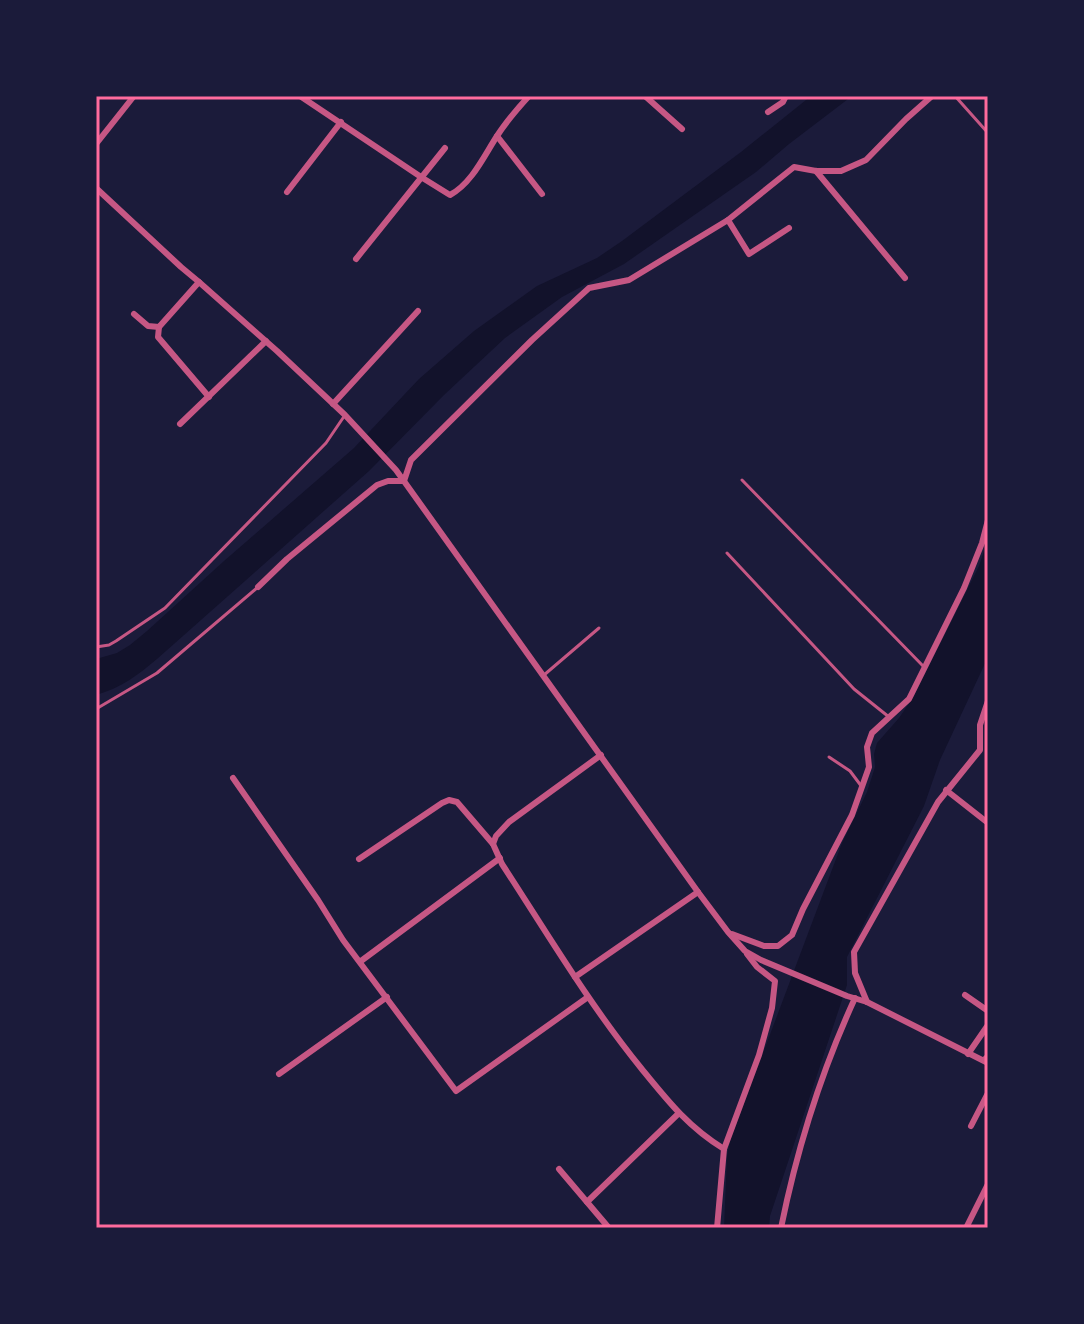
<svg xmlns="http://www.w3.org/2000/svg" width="1084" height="1324" viewBox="0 0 1084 1324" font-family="Roboto,sans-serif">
	<rect width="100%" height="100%" fill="#1b1b3a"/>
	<g fill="#12122b">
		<path d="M811 96H852L789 144 756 172 624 264 562 297 505 338 444 395 369 471 157 659C138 675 121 688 96 695V659L117 653 130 645 147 631 224 561 354 448 419 379 474 331 537 286 597 258 622 241 741 152Z"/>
		<path d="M988 539V657L940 760 924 806 847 957V985L770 1216 769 1228H724L727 1156 730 1141 842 843 867 792 875 767 874 754 877 743 899 718 914 696 979 566Z"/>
	</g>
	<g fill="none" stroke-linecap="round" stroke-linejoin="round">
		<g stroke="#c65784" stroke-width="3">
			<path d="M955 96 988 133"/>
			<path d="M742 480 924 667"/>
			<path d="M727 553 854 689 889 717"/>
			<path d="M96 647 109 645 116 641 165 608 326 443 345 415"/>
			<path d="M544 675 599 628"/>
			<path d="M96 709 157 673 258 587"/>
			<path d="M829 757 850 771 862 787"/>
			<path d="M982 1060 988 1054"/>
		</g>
		<g stroke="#c65784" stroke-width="6">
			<path d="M300 96 421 177 450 195C472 183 484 156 497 136 506 122 518 108 529 96"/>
			<path d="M645 96 682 129"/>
			<path d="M768 112 783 102 786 96"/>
			<path d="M497 136 542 194"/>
			<path d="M96 144 134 96"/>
			<path d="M816 171 905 278"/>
			<path d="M96 188 181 267 199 282 277 351 345 415 396 470 698 892 728 932 745 951 761 960 847 996 867 1002 988 1063"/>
			<path d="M287 192 341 122"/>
			<path d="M728 220 749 254 789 228"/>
			<path d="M356 259 445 148"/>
			<path d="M134 314 148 326 159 327 199 282"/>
			<path d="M159 327 158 337 209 397"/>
			<path d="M333 404 418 311"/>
			<path d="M180 424 266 341"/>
			<path d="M258 587 287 559 377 485 388 481H404L411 460 532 340 589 288 629 280 728 220 794 167 816 171H841L866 160 906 119 932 96"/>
			<path d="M233 778 318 900 343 940 456 1091 588 997"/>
			<path d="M946 790 988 823"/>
			<path d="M493 844 496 836 509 822 601 755"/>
			<path d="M359 859 442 803 449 800 457 802 493 844 502 864C547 933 589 1004 641 1068 667 1100 688 1127 724 1149"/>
			<path d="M732 934 764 946H778L792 935 803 909 852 815 869 767 867 747 872 733 909 699 964 588 982 543 988 520"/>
			<path d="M361 961 500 858"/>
			<path d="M575 977 698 892"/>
			<path d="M965 995 988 1011"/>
			<path d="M867 1002 855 973 854 952 938 802 980 750V725L988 701"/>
			<path d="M968 1054 988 1025"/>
			<path d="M279 1074 387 997"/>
			<path d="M971 1126 988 1093"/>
			<path d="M559 1169 609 1228"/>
			<path d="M587 1202 678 1114"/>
			<path d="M717 1228 724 1149 759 1055 772 1008 775 981 757 967 747 954"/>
			<path d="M781 1228C797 1149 821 1072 855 998"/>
			<path d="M966 1228 988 1184"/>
		</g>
	</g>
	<rect width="1084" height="1324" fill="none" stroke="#1b1b3a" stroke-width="196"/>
	<rect x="98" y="98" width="888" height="1128" fill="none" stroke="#ff6b9d" stroke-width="3"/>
</svg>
